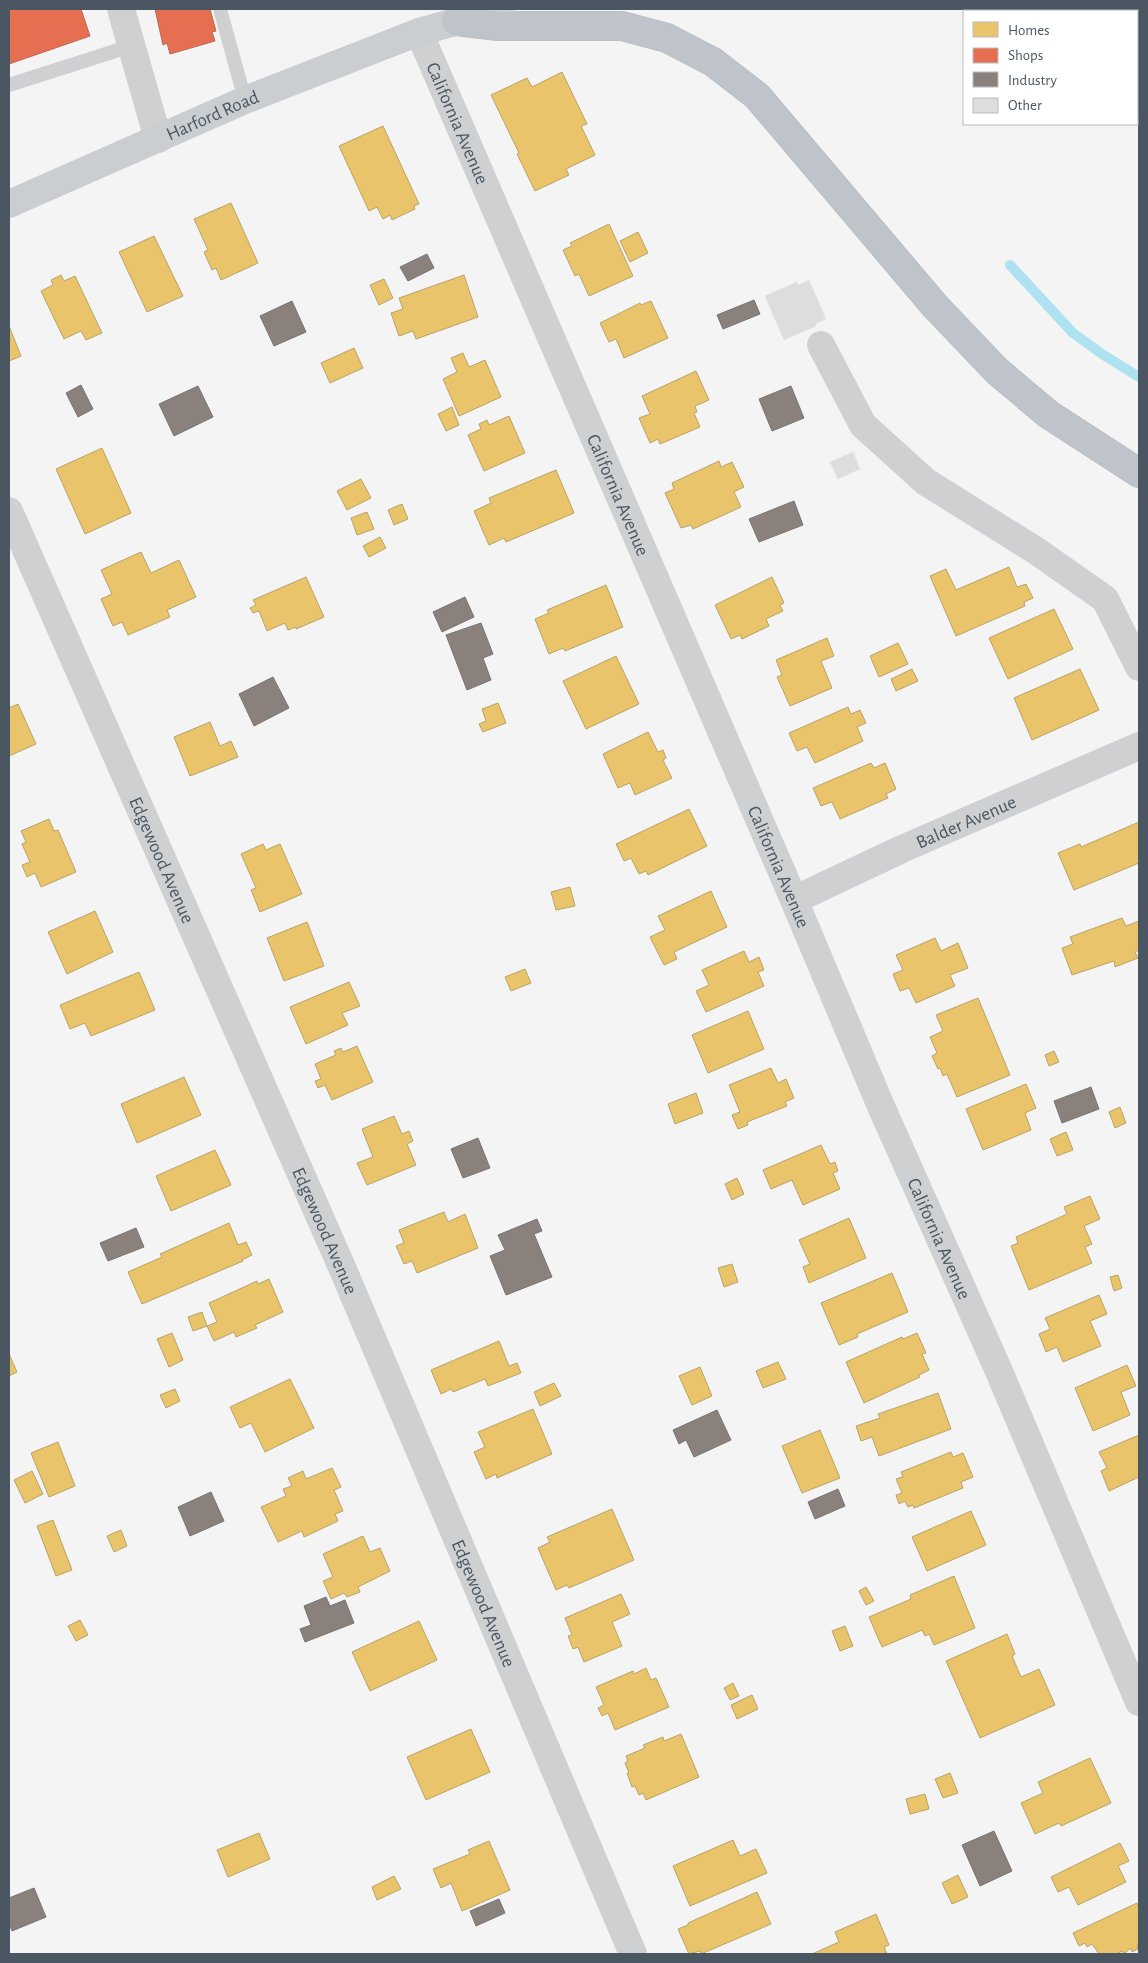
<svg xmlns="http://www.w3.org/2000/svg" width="1148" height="1963" viewBox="0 0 1148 1963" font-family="'Alegreya Sans',sans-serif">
	<rect width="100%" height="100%" fill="#f4f4f4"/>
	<g fill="#e9c46a" stroke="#b9a367">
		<path d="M562 72 587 124 581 126 595 155 566 169 569 175 535 191 517 154 519 153 491 95 527 78 532 87Z"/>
		<path d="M383 126 419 204 414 206 415 209 392 220 390 215 383 219 377 207 369 211 339 146Z"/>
		<path d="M231 203 258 263 221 280 216 268 212 270 204 252 208 250 194 219Z"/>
		<path d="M609 224 633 276 589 296 579 274 575 276 563 250 572 246 570 243Z"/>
		<path d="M638 232 648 253 630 262 620 241Z"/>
		<path d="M154 236 183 296 147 312 119 252Z"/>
		<path d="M61 275 64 281 75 276 102 333 86 340 81 331 64 339 41 291 53 285 51 280Z"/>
		<path d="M464 275 478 317 416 339 413 331 399 336 391 313 403 309 399 298Z"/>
		<path d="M384 279 393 298 379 305 370 285Z"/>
		<path d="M651 301 668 338 624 358 616 339 609 342 600 323 640 303 641 305Z"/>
		<path d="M9 326 21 356 9 361Z"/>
		<path d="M354 348 363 368 330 383 321 363Z"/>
		<path d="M463 353 469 367 485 360 501 397 459 416 443 379 457 372 451 358Z"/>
		<path d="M696 371 709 400 695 406 697 412 694 413 700 427 660 444 658 439 650 443 639 418 650 414 642 396Z"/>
		<path d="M452 407 459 425 446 431 438 414Z"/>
		<path d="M509 416 525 453 484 471 468 435 481 429 479 424 487 420 489 425Z"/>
		<path d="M102 448 131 513 85 534 56 469Z"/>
		<path d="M719 461 721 467 732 462 744 487 734 492 741 507 693 529 691 525 681 528 665 493 674 489 672 483Z"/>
		<path d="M556 470 574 513 506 542 504 538 489 545 474 511 491 503 489 498Z"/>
		<path d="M361 479 371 498 347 510 337 491Z"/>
		<path d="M402 504 408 519 394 525 388 510Z"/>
		<path d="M367 512 374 529 357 535 351 518Z"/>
		<path d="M380 537 386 548 369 557 363 546Z"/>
		<path d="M141 552 151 573 179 560 196 597 167 610 170 617 128 635 122 622 113 626 101 599 112 594 101 570Z"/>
		<path d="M1009 567 1017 587 1026 584 1033 598 1024 602 1025 606 956 636 930 576 946 569 956 590Z"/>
		<path d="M306 577 324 617 296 629V627L288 630 285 623 267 631 259 611 253 613 250 608 256 605 253 600Z"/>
		<path d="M772 577 784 603 780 605 783 611 766 619 769 626 742 639 740 635 731 639 715 605Z"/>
		<path d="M606 585 623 627 565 651 563 648 549 654 535 619 549 613 547 610Z"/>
		<path d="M1054 609 1073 649 1008 679 989 638Z"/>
		<path d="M827 638 834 656 821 661 832 688 790 706 777 677 782 675 776 660Z"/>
		<path d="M898 643 908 664 879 677 870 656Z"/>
		<path d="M616 656 639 704 586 729 563 681Z"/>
		<path d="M912 669 918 681 896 691 891 679Z"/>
		<path d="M1080 669 1099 710 1032 740 1014 698Z"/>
		<path d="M498 703 506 723 483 732 479 724 486 721 482 709Z"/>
		<path d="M18 704 36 744 9 756V708Z"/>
		<path d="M848 707 851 714 860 710 866 723 857 727 863 741 815 763 807 747 797 751 789 733Z"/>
		<path d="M210 722 220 746 231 741 238 757 190 776 174 737Z"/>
		<path d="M648 732 658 752 663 750 666 758 663 760 672 778 635 795 630 783 618 788 603 754Z"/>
		<path d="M871 763 874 768 885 763 896 789 886 794 888 798 840 819 832 802 821 806 813 788Z"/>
		<path d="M689 809 707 846 648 875 646 871 639 874 631 858 624 861 616 844Z"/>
		<path d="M49 819 54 831 58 830 76 872 41 887 35 873 27 877 22 865 30 862 22 844 26 842 21 831Z"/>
		<path d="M1139 822V863L1074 890 1058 853 1080 844 1081 847Z"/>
		<path d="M263 844 266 850 280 844 302 894 260 912 251 890 256 888 241 854Z"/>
		<path d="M570 887 575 906 556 910 551 892Z"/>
		<path d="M711 891 727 927 674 952 677 959 664 965 650 937 665 930 658 916Z"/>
		<path d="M95 911 113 952 67 974 48 932Z"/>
		<path d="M1122 918 1126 926 1139 921V950L1135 952 1138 958 1115 967 1114 961 1072 975 1062 948 1073 944 1070 937Z"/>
		<path d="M307 922 324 966 284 981 267 938Z"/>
		<path d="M935 938 941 951 958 943 968 968 950 975 955 986 916 1003 909 988 900 991 893 974 903 970 896 955Z"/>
		<path d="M744 951 749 962 759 957 764 970 758 972 764 986 706 1012 696 991 709 985 702 970Z"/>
		<path d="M525 969 531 983 511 991 505 977Z"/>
		<path d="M139 972 155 1010 91 1036 85 1023 70 1029 60 1005Z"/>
		<path d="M349 982 360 1006 342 1013 348 1025 306 1044 290 1007Z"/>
		<path d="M978 998 1010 1075 957 1097 947 1074 943 1076 940 1068 938 1069 932 1056 937 1053 930 1037 943 1031 936 1015Z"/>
		<path d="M748 1011 764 1049 708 1073 692 1035Z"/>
		<path d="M357 1046 373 1082 332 1100 325 1085 318 1088 315 1081 321 1079 315 1064 336 1055 334 1051 341 1048 343 1052Z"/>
		<path d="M1054 1051 1059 1062 1049 1066 1045 1055Z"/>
		<path d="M771 1068 778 1083 786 1079 794 1098 785 1102 787 1106 747 1122 748 1125 738 1129 732 1115 740 1112 729 1085Z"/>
		<path d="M184 1077 201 1115 137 1143 121 1104Z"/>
		<path d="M1026 1084 1036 1108 1025 1113 1031 1130 983 1150 966 1109Z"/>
		<path d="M696 1093 703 1113 675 1124 668 1104Z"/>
		<path d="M1120 1107 1126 1123 1115 1128 1109 1112Z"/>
		<path d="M394 1116 402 1134 409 1131 413 1141 407 1144 416 1165 367 1185 357 1163 373 1157 362 1129Z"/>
		<path d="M1066 1132 1073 1150 1057 1156 1050 1139Z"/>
		<path d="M821 1145 830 1164 835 1162 838 1171 833 1173 840 1189 803 1205 792 1180 771 1189 763 1170Z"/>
		<path d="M215 1150 231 1185 171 1211 156 1176Z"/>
		<path d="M737 1178 744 1194 732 1200 725 1184Z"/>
		<path d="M1090 1196 1100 1219 1084 1226 1092 1244 1085 1247 1092 1263 1029 1290 1011 1246 1018 1243 1016 1237 1067 1214 1064 1207Z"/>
		<path d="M444 1212 448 1222 465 1214 478 1248 417 1273 412 1261 404 1264 396 1246 404 1243 399 1230Z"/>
		<path d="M849 1218 866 1258 809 1283 803 1267 810 1264 799 1240Z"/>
		<path d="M229 1223 238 1245 246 1242 252 1255 242 1260 243 1261 142 1304 128 1272 162 1257 160 1254Z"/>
		<path d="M732 1264 738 1282 724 1287 718 1268Z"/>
		<path d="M892 1273 908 1312 857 1334 858 1337 839 1345 821 1303Z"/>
		<path d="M1118 1275 1122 1288 1114 1291 1110 1277Z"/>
		<path d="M269 1279 283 1312 255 1325 257 1328 236 1337 234 1332 214 1341 207 1326 217 1322 209 1303 257 1281 258 1284Z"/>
		<path d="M1099 1295 1107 1314 1090 1321 1101 1346 1063 1362 1057 1347 1046 1352 1039 1334 1050 1329 1045 1318Z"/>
		<path d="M202 1312 207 1326 193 1331 188 1317Z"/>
		<path d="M172 1333 183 1360 169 1367 157 1339Z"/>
		<path d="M917 1333 926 1353 922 1354 929 1370 919 1375 920 1377 864 1403 846 1362 902 1337 903 1339Z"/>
		<path d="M499 1341 509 1366 517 1363 521 1373 488 1386 485 1379 453 1392 451 1389 441 1394 431 1370Z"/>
		<path d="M9 1354 17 1372 9 1376Z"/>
		<path d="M778 1362 786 1379 763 1388 756 1371Z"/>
		<path d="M1127 1365 1136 1386 1121 1392 1130 1415 1093 1431 1075 1388Z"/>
		<path d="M700 1367 712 1396 692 1405 679 1376Z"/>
		<path d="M290 1379 314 1428 265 1452 251 1423 240 1428 230 1407Z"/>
		<path d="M554 1383 561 1396 540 1406 534 1392Z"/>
		<path d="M175 1389 180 1401 166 1408 160 1395Z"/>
		<path d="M938 1393 951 1429 879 1456 872 1437 861 1441 856 1426 880 1418 878 1414Z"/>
		<path d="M533 1409 552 1454 497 1478 496 1474 486 1479 474 1452 485 1447 478 1432Z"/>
		<path d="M820 1430 840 1478 802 1493 782 1446Z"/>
		<path d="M1139 1435V1477L1109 1491 1101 1471 1107 1468 1099 1452Z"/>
		<path d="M58 1442 75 1486 49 1497 31 1453Z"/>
		<path d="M951 1452 953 1457 963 1453 973 1477 961 1482 963 1488 914 1508 913 1505 908 1507 905 1501 899 1504 896 1495 902 1493 896 1479 903 1477 901 1472Z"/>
		<path d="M332 1468 341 1487 334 1490 343 1511 335 1514 338 1521 304 1537 302 1531 278 1542 261 1507 286 1496 283 1489 292 1486 288 1478 303 1471 306 1479Z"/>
		<path d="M32 1471 43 1494 25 1503 14 1480Z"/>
		<path d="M612 1509 634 1560 569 1588 567 1585 556 1590 538 1548 550 1542 547 1537Z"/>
		<path d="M971 1511 986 1545 927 1571 912 1537Z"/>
		<path d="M53 1520 72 1570 56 1576 37 1526Z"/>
		<path d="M121 1530 127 1546 114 1552 107 1536Z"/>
		<path d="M363 1536 370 1552 380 1548 390 1571 358 1587 360 1592 347 1597 344 1593 331 1599 323 1581 333 1577 323 1554Z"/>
		<path d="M954 1576 975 1628 934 1645 929 1634 925 1636 922 1630 882 1647 869 1617 911 1599 910 1595Z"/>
		<path d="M866 1587 874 1601 866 1605 859 1591Z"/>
		<path d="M621 1594 630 1614 612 1622 622 1646 584 1662 578 1647 573 1649 568 1636 572 1635 565 1618Z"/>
		<path d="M80 1620 88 1635 76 1641 68 1626Z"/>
		<path d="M419 1621 437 1660 370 1691 352 1652Z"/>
		<path d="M845 1626 853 1646 840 1651 832 1631Z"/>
		<path d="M1007 1634 1015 1654 1012 1656 1021 1677 1039 1669 1055 1705 980 1738 946 1661Z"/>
		<path d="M646 1668 651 1680 656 1678 669 1707 615 1730 608 1713 602 1716 598 1708 604 1705 596 1687 633 1671 634 1674Z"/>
		<path d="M733 1683 739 1696 730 1700 724 1688Z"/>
		<path d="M752 1695 758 1709 737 1719 731 1705Z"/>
		<path d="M471 1729 490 1772 426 1800 407 1757Z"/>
		<path d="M681 1734 699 1777 646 1800 643 1793 639 1795 635 1786 632 1787 627 1773H629L625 1763 628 1761 626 1756 645 1748 643 1745 663 1737 664 1741Z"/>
		<path d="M1090 1758 1111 1803 1061 1826 1059 1823 1035 1834 1021 1803 1043 1793 1038 1782Z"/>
		<path d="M950 1773 958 1793 943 1798 935 1779Z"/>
		<path d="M925 1794 929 1809 910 1814 906 1799Z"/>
		<path d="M259 1833 270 1859 228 1877 217 1850Z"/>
		<path d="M733 1840 740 1856 756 1849 767 1873 690 1906 673 1866Z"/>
		<path d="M489 1841 510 1890 462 1911 451 1883 441 1888 433 1869 470 1854 468 1850Z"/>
		<path d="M1120 1843 1129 1861 1118 1866 1126 1882 1078 1905 1069 1887 1058 1892 1051 1877Z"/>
		<path d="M958 1875 968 1897 952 1904 942 1883Z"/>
		<path d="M394 1876 401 1889 377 1900 372 1887Z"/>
		<path d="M757 1892 771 1924 701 1954 700 1951 689 1954 678 1929 688 1925V1923Z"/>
		<path d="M1137 1903 1139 1908V1944L1137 1945 1138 1949 1132 1952 1131 1948 1124 1954 1122 1951 1117 1954H1099L1092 1944 1087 1947 1085 1943 1079 1946 1073 1933Z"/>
		<path d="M876 1914 889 1945 884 1947 887 1954H812L839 1942 835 1932Z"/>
	</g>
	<g fill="#e76f51" stroke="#b86856">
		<path d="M9 9H81L90 36 9 64Z"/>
		<path d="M155 9H210L216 31 212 32 215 41 170 54 167 43 163 45Z"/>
	</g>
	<g fill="#8a817c" stroke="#777474">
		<path d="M427 254 434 268 408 281 400 267Z"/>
		<path d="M754 300 760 314 723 329 717 315Z"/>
		<path d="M292 301 306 332 274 346 260 316Z"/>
		<path d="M81 385 93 409 78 417 66 393Z"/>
		<path d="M198 386 213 417 174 436 159 404Z"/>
		<path d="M791 386 804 418 772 431 759 399Z"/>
		<path d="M794 501 803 525 759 542 749 519Z"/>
		<path d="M465 597 474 617 442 632 433 612Z"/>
		<path d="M481 623 493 654 483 658 491 680 467 690 446 635Z"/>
		<path d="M273 677 289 708 254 726 239 694Z"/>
		<path d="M1091 1087 1099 1109 1062 1123 1054 1101Z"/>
		<path d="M478 1138 490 1168 463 1178 451 1149Z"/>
		<path d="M537 1219 542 1231 534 1234 552 1277 506 1295 490 1256 505 1250 498 1235Z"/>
		<path d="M136 1228 144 1247 108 1261 100 1243Z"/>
		<path d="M717 1410 731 1440 694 1457 686 1440 679 1444 673 1430Z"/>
		<path d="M838 1489 845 1506 815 1519 808 1502Z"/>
		<path d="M211 1492 224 1521 190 1536 178 1507Z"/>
		<path d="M326 1597 330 1606 345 1600 354 1623 305 1642 300 1629 311 1625 304 1606Z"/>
		<path d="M994 1831 1012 1871 980 1886 962 1845Z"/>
		<path d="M34 1888 46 1917 12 1931 9 1924V1898Z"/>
		<path d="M499 1899 505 1913 476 1926 470 1911Z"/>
	</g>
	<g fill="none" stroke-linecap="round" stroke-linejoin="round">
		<path stroke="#aee2f0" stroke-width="10" d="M1010 265 1073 333 1102 354 1139 377"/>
	</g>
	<g fill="#ddddde" stroke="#e5e6e7">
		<path d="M809 280 826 319 815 324 816 326 784 340 765 296 797 282 798 285Z"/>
		<path d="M853 452 860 469 838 479 830 462Z"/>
	</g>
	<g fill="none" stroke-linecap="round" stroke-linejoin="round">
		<defs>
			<path id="motorway" d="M456 21 498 26H622L667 38 713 62 757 96 935 306 997 371 1048 414 1139 473"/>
		</defs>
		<use href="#motorway" stroke="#b9bec3" stroke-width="30"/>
		<g stroke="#ced0d2" stroke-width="14">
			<path d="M220 9 245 100"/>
			<path d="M9 85 131 46"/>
		</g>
		<g stroke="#ced0d2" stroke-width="28">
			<path d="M121 9 158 139"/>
			<path id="s1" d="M419 32 794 900 880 1104 998 1369 1139 1702"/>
			<path d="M821 345 863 425 926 482 1035 550 1105 599 1139 667"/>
			<path id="s2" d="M9 511 344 1272 633 1954"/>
			<path id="s3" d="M794 900 902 849 1139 746"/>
		</g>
		<path stroke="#caced1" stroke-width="28" id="s4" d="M9 204 245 100 419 32 501 9"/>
		<use href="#motorway" stroke="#bec4c9" stroke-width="28"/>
	</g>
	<g text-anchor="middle" stroke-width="5" stroke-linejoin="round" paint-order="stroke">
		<g font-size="19" fill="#4a5661" stroke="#fff">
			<text dy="7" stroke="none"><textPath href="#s4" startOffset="222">Harford Road</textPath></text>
			<text dy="7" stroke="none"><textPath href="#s1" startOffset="99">California Avenue</textPath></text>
			<text dy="7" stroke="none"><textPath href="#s1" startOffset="504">California Avenue</textPath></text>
			<text dy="7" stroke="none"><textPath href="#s3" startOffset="189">Balder Avenue</textPath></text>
			<text dy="7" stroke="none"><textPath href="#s2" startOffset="381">Edgewood Avenue</textPath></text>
			<text dy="7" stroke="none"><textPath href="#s1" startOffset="909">California Avenue</textPath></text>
			<text dy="7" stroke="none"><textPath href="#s2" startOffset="786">Edgewood Avenue</textPath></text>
			<text dy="7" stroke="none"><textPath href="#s1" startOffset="1314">California Avenue</textPath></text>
			<text dy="7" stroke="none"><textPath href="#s2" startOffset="1191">Edgewood Avenue</textPath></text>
		</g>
	</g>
	<rect width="1148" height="1963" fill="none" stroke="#4a5661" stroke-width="20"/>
	<rect x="963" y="10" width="175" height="115" fill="#ffffff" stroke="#b7bbc0"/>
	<rect x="973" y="22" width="25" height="15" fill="#e9c46a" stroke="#b7bbc0"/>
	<text x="1008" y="35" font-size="15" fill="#4a5661">Homes</text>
	<rect x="973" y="48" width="25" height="15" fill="#e76f51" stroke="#b7bbc0"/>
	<text x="1008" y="60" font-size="15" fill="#4a5661">Shops</text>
	<rect x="973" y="72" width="25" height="15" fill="#8a817c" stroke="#b7bbc0"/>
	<text x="1008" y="85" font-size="15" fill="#4a5661">Industry</text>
	<rect x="973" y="98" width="25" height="15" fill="#ddddde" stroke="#b7bbc0"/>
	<text x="1008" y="110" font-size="15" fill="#4a5661">Other</text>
</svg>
